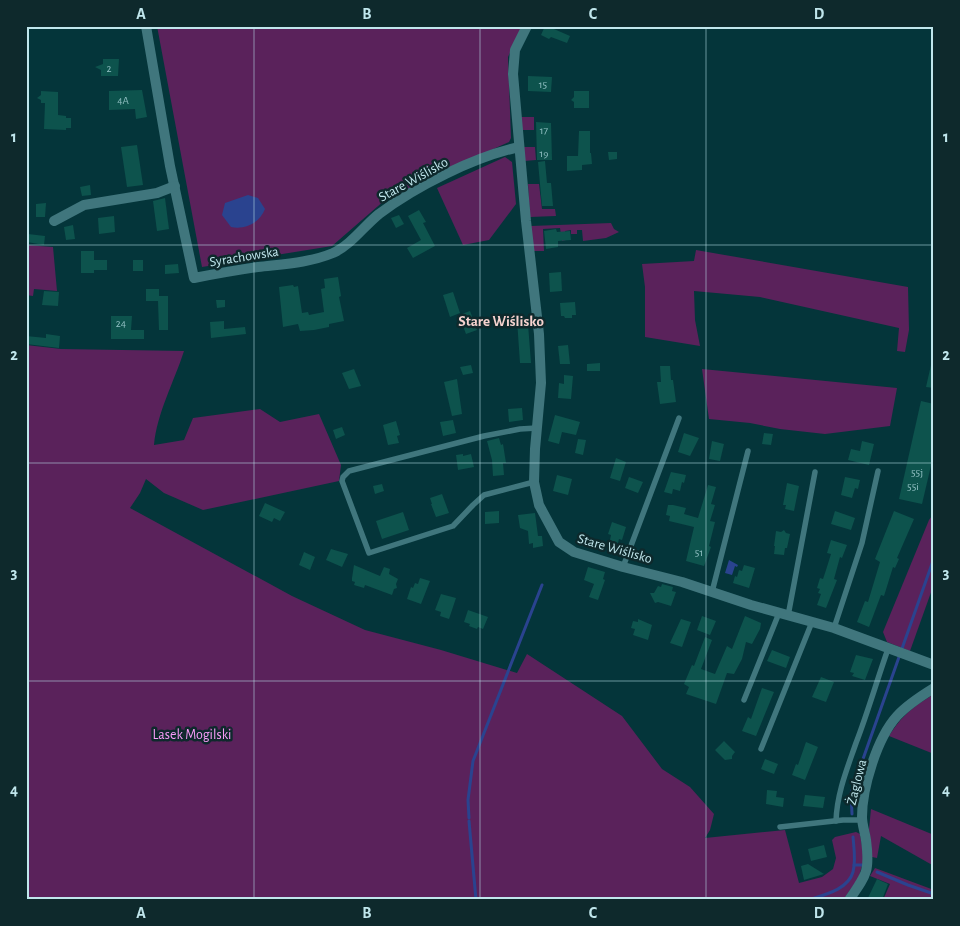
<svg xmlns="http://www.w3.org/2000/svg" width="960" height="926" viewBox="0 0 960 926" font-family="'Alegreya Sans',sans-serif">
	<rect width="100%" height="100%" fill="#04353a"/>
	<g fill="#5a225b">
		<path d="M157 26H523L508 57 511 138 509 142 444 171 385 200 332 246 202 267Z"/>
		<path d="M520 117H534V130H521Z"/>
		<path d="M523 147H535L536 160 524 161Z"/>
		<path d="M505 157 512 162 516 204 489 240 463 245 437 188Z"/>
		<path d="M528 184H539L542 209H555L556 216 530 217Z"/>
		<path d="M611 223 614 229 619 232 606 238 583 241 582 230H577V234H571V230L565 231 566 240 562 241 560 228 543 229 544 251H533L531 226Z"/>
		<path d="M26 245 53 247 57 291 34 289 33 296 26 295Z"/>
		<path d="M696 250 908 287 909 330 905 352 897 351 899 328 760 297 694 291 695 320 700 346 645 337V287L642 264 694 261Z"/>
		<path d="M26 345 61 349 184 351C174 382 157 413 154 445L184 440 193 418 260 409 280 422 319 414 341 465 339 481 203 510 164 493 146 479 140 493 130 508 292 596 365 630 441 650 517 673 527 654 622 716 662 769 690 787 714 814 710 830 705 838 785 830 799 883 822 877 833 869 836 858 832 840 835 837 856 832 860 834 864 858 860 873 858 879 843 900H26Z"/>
		<path d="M702 369 897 388 890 426 825 434 780 429 750 423 709 419Z"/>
		<path d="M934 513V584L910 651 887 642 883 632 929 520Z"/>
		<path d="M934 694V754L889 736C902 715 913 707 934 694Z"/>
		<path d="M871 809 934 835V866L881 836 877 858 872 857 869 829Z"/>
		<path d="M875 868 934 890V900H883L890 884 870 876Z"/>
	</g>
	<g fill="#2a438f">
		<path d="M248 195 258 198 265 209C260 222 246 230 231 227L222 215 225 203Z"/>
		<path d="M729 560 738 565 737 567 735 566 732 575 725 573Z"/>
	</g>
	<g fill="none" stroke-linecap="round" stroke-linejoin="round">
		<g stroke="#2a438f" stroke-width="3">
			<path d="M852 814 851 793 934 558"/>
			<path d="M469 818 468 800 473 761 542 585"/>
			<path d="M469 821 476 900"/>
			<path d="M854 865H862"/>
			<path d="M877 872 908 885 934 894"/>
			<path d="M808 900C823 895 848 890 853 872 856 861 854 848 853 837"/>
		</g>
	</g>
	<g fill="#0d534d">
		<path d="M545 26H555L554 29 570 36 567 43 551 37 549 39 541 35Z"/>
		<path d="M103 59H119L118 76H101V70L95 67 103 64Z"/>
		<path d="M528 76 552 77 551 92 528 91Z"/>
		<path d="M142 90 147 117 136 119 135 109 109 110V91Z"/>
		<path d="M41 91 58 92V115L66 116V118H71V128H66V130L44 129 45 103H41V100L37 98 41 95Z"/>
		<path d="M574 91H589V108H574V102L571 100 574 97Z"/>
		<path d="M536 122 551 123 552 160H537Z"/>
		<path d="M579 131H590V153H591L592 164 582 165V170L567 171V156H578Z"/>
		<path d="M137 145 143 185 127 187 121 147Z"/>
		<path d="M608 152H617V159L609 160Z"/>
		<path d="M545 161 547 183H551L553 206H542L538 162Z"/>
		<path d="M90 185 91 195 82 196 80 187Z"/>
		<path d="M165 198 169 229 157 231 153 201Z"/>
		<path d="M46 203 45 217H36V204Z"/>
		<path d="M419 210 426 222 423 223 435 246 413 258 407 248 421 240 408 216Z"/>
		<path d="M399 215 404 224 396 228 391 218Z"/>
		<path d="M114 216 115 232 99 234 98 218Z"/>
		<path d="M73 225 75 239 66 240 64 227Z"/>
		<path d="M556 229 557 232 570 231 571 240 558 241V247L546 249 544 231Z"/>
		<path d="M28 234 45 236 44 245 27 242Z"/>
		<path d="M81 251H94V260H107V270H94V273H81Z"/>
		<rect x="133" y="260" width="10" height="11"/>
		<path d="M178 264 179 273 165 274V265Z"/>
		<path d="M561 272 562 291 550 292 549 273Z"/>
		<path d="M338 277 341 296 339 297 344 321 329 324V327L314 330 300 331 298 324 283 327 279 287 293 285 294 287 298 286 302 313 308 312 309 315 324 312 321 289 325 288 324 279Z"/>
		<path d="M146 289H159V296H168V330H159L158 301H146Z"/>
		<path d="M44 291 59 292 58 306 42 305Z"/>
		<path d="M453 292 460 313 450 317 443 295Z"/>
		<path d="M216 300H225V307L217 308Z"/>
		<path d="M575 302 576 315H572V318H565L564 316H561L560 303Z"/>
		<path d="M470 311 477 330 466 334 459 315Z"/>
		<path d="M111 316H132L131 330H144V339H111Z"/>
		<path d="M517 320H525V325L528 324 531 363H520Z"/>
		<path d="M224 321V329L245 327 246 334 211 338 210 322Z"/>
		<path d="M46 334 60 336 59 348 26 344V336L46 338Z"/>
		<path d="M568 345 570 364H560L558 346Z"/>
		<path d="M600 363V371H587V364Z"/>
		<path d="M471 365 473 373 463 375 460 367Z"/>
		<path d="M931 365H934V388L926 387Z"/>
		<path d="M660 366H670L671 380H673L676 402 660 404 657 382H661Z"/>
		<path d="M354 369 361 386 349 389 342 373Z"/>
		<path d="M564 375 573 376 571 399 558 398 559 383 564 384Z"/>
		<path d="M457 379 462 414 452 416 444 382Z"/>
		<path d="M921 401 934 404V453L922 504 899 499Z"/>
		<path d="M522 408 523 420 509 422 508 409Z"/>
		<path d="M555 415 580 422 576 435 562 432 559 444 548 441Z"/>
		<path d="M453 420 456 433 443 436 440 422Z"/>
		<path d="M396 421 400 435 397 436 399 443 388 445 383 425Z"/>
		<path d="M342 427 345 435 336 439 333 430Z"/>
		<path d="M684 433 699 438 690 456 678 452Z"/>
		<path d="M764 433 773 434 771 445 762 444Z"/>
		<path d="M499 438 501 445 503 444 506 463H503L504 475 493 476 492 460 487 441Z"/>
		<path d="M578 439 586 440 583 455 575 453Z"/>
		<path d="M712 441 724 444 720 461 709 459Z"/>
		<path d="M862 441 874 444 869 465 848 460 851 449 860 451Z"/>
		<path d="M463 454V456L471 454 474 467 458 470 456 455Z"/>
		<path d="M616 458 626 462 620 481 610 478Z"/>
		<path d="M671 472 686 475 684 483 682 482 680 491 673 489 672 494 664 492Z"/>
		<path d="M557 475 572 479 568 495 553 491Z"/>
		<path d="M629 477 643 482 638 493 625 488Z"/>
		<path d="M845 477 860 480 858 489 855 488 852 498 841 495Z"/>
		<path d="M787 483 799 486 794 511 785 509 786 505H783Z"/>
		<path d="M382 484 384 491 375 494 373 486Z"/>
		<path d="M708 485 716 487 711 504 715 505 710 521 715 522 709 546 711 547 704 566 686 561 694 527 669 521 670 516 666 515 668 505H673L686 508 684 514 698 518Z"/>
		<path d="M442 494 449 513 436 517 431 504H432L430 498Z"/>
		<path d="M265 503 285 512 280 521 274 518 272 522 259 516Z"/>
		<path d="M499 511V523L485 524V512Z"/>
		<path d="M835 511 855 518 851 530 831 524Z"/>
		<path d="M894 511 914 519 897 558 899 559 895 568 893 567 884 596 881 595 869 627 857 622 865 601 868 602 880 562 875 559Z"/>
		<path d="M403 512 409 530 382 539 376 521Z"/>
		<path d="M535 513 538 536H542L543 546 533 548V543L529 544 528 531 520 528 518 515Z"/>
		<path d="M612 522 626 527 622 540 619 539 618 543 610 540 611 535 608 534Z"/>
		<path d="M784 530 786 533 790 534 787 548H785L784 555 774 554 775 546H774L776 531 781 532Z"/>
		<path d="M831 540 847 545 842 558 840 557 834 579 837 580 826 608 817 605 821 594 818 593 820 589 817 588 820 578 823 579 826 570 831 554 827 553Z"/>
		<path d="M331 549 348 554 342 567 326 560Z"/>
		<path d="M304 552 315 557 310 570 299 565Z"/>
		<path d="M354 565 380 576 384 567 390 569 389 574 398 579 396 584 397 588 394 589 392 595 365 585 364 588 354 585 355 582 352 581V578Z"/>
		<path d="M744 565 755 568 749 588 733 583 735 576 737 577 739 570 742 571Z"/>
		<path d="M588 567 605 572 603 579 605 580 598 600 589 597 594 584 584 580Z"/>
		<path d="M420 578 430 581 421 604 407 599 411 587 413 588 415 583 418 584Z"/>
		<path d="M662 584 673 587 672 591 676 592 671 606 658 602 655 603 650 593H654L658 586 661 587Z"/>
		<path d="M441 594 456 598 449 619 440 616 441 612 435 610Z"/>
		<path d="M468 610 488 617 483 629 478 627 477 629 469 626 470 624 464 622Z"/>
		<path d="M702 616 716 621 710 635 697 630Z"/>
		<path d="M745 616 761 623 760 629 752 644 746 642 742 659 734 674 727 673 716 704 686 694 689 687 684 684 692 665 694 666 705 637 712 640 701 669 715 674 727 646 732 649Z"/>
		<path d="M638 619 652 625 648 640 633 635 635 629 631 628 633 621 638 622Z"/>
		<path d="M681 619 691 622 682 647 670 643Z"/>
		<path d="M772 650 790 657 786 668 767 661Z"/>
		<path d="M856 655 873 659 865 680 852 676 854 673 850 672Z"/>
		<path d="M821 677 834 682 826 702 812 697Z"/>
		<path d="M762 688 774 692 756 736 742 731 748 717 751 719Z"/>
		<path d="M724 741 735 752 732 756V759L725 760 715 750Z"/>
		<path d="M806 742 818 747 805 780 792 775 796 764 798 765Z"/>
		<path d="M765 759 778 764 774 774 761 769Z"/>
		<path d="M767 790 777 791 776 797 784 798 783 807 766 804Z"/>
		<path d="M805 795 825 797 823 808 803 806Z"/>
		<path d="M824 845 827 857 811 861 808 849Z"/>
		<path d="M808 864 824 874 804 880 801 866Z"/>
		<path d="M877 879 888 884 882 900H867Z"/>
	</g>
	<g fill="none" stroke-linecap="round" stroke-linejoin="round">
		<g stroke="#40767d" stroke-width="5.5">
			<path d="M534 482 484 495 473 505 453 526 369 553 342 481 343 477 349 471 484 436 520 429 537 428"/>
			<path d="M623 567 679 418"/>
			<path d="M712 592 748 451"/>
			<path d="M788 616 815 472"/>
			<path d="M834 628 862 543 878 471"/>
			<path d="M744 700 779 613"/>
			<path d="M761 749 812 622"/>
			<path d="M836 821C837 793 847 769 856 743 868 712 877 680 888 649"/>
			<path d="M780 827 843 820H862"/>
		</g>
		<g stroke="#40767d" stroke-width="10">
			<path d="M146 26 170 166 194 278C215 274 237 270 258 267 283 264 309 263 333 253 351 245 364 226 379 214 416 186 474 157 519 147"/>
			<path d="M527 26 515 50 513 74 526 221 539 334 541 383 535 449 534 482 539 505 559 542 574 552 623 567 682 582 751 605 834 628 934 665"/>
			<path d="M54 221 84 205 157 193 175 186"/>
			<path d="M849 900C867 874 870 871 866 840 865 832 862 825 862 817 862 788 877 738 897 716 907 705 921 696 934 688"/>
		</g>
	</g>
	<path fill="none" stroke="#c0e6ec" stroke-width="1" stroke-opacity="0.55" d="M254 26V900M480 26V900M706 26V900M26 245H934M26 463H934M26 681H934"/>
	<g text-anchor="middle" stroke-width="5" stroke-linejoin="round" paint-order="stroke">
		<g font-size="11" fill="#93c1c4">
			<text x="109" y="72">2</text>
			<text x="543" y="88">15</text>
			<text x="123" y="104">4A</text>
			<text x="544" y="134">17</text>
			<text x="544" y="157">19</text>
			<text x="121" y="327">24</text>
			<text x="917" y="476">55j</text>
			<text x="913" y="490">55i</text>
			<text x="699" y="556">51</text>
		</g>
		<g font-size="14" fill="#c0e6ec" stroke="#0e292c">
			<text transform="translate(413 179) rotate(-29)" y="5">Stare Wiślisko</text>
			<text transform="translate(244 256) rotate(-9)" y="5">Syrachowska</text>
			<text transform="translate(615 548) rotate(16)" y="5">Stare Wiślisko</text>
			<text transform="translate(856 782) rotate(-76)" y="5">Żaglowa</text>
		</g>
		<g font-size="14" fill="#f99dfa" stroke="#0e292c">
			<text x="192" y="739">Lasek Mogilski</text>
		</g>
		<g font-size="15" font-weight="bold" fill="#f6d3cf" stroke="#0e292c">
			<text x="501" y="326">Stare Wiślisko</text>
		</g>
	</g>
	<rect width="960" height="926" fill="none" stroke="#0e292c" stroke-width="55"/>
	<rect x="28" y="28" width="904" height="870" fill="none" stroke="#c0e6ec" stroke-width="2"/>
	<g font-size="16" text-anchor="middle" font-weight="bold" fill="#c0e6ec">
		<text x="141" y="19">A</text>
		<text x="367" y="19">B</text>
		<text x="593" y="19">C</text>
		<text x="819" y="19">D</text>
		<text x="14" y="142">1</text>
		<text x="946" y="142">1</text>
		<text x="14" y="360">2</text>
		<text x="946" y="360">2</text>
		<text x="14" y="578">3</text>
		<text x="946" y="578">3</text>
		<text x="14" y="795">4</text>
		<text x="946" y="795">4</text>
		<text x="141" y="918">A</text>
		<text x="367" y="918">B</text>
		<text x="593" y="918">C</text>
		<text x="819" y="918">D</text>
	</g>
</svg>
